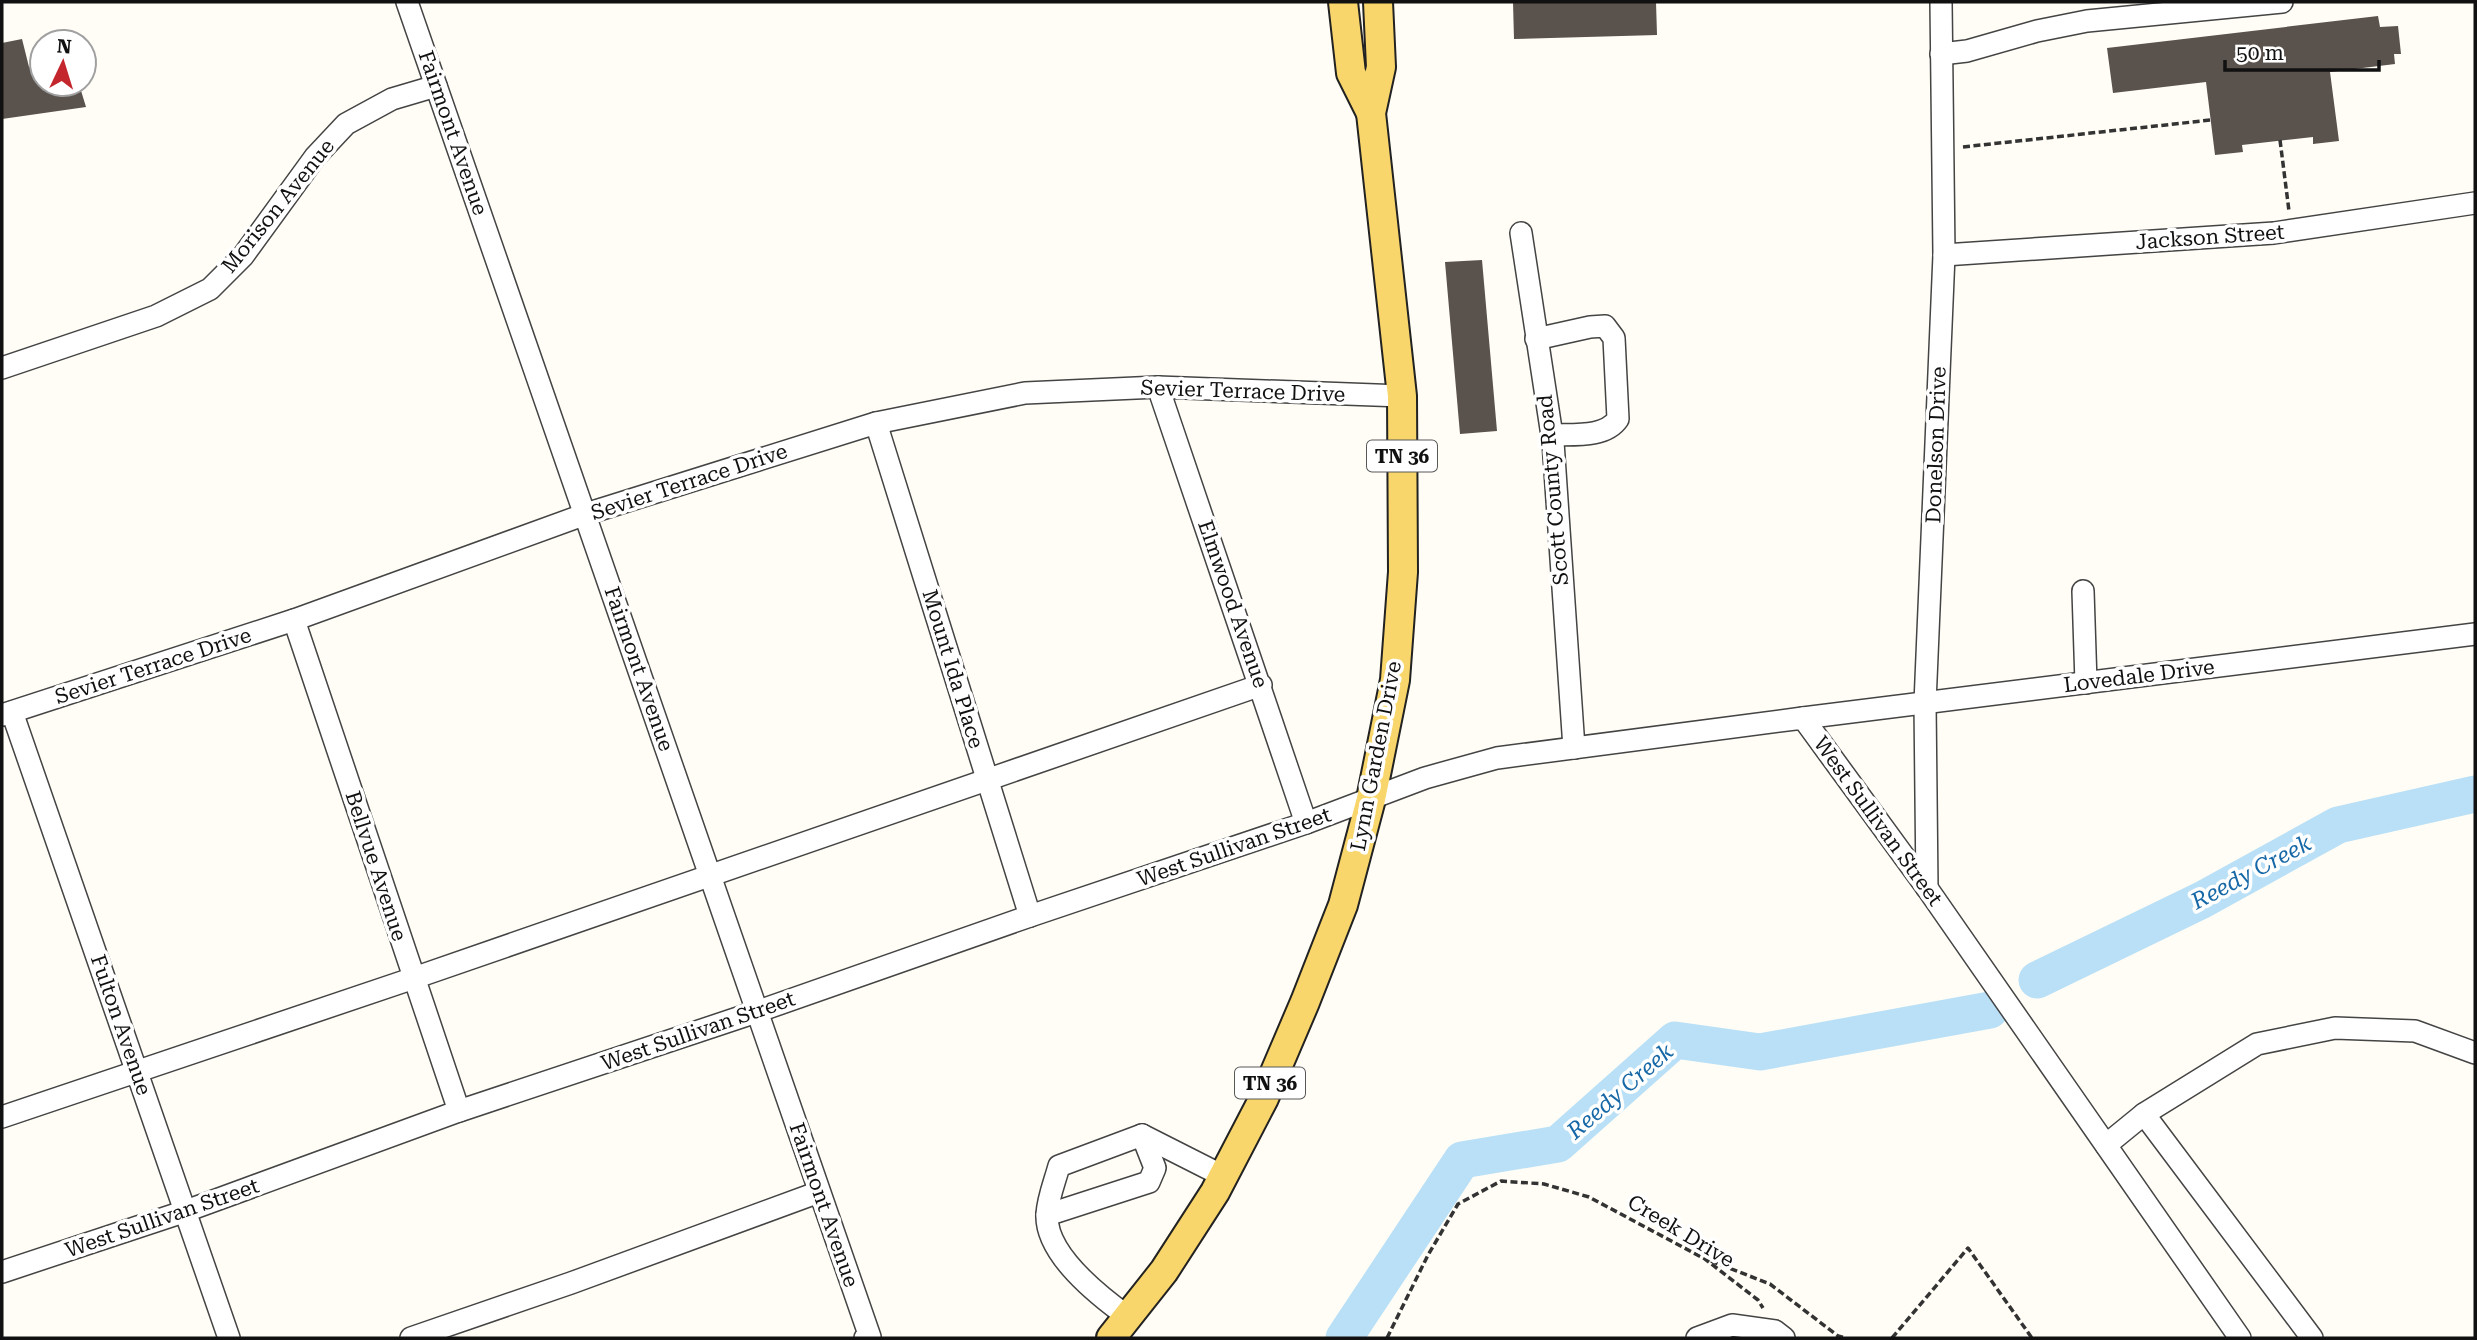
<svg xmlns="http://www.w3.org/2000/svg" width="2477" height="1340" viewBox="0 0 2477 1340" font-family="'Roboto Serif',serif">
	<rect width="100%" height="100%" fill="#fffdf5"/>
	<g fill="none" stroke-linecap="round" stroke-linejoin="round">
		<g stroke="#b9e0f7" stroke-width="37">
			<path d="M2037 980 2202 900 2338 825 2475 794"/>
			<path d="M1344 1338 1462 1160 1558 1144 1675 1040 1760 1052 1990 1010"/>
		</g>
	</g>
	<g fill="#5a524d">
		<path d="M1513 2H1656L1657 35 1514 39Z"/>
		<path d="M2378 16 2380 27 2398 26 2401 54H2394L2395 64 2330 72 2339 141 2313 144V137L2242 145 2243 152 2215 155 2206 82 2113 93 2107 48Z"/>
		<path d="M22 39 29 67 42 66V84H79L86 107 2 119V43Z"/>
		<path d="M1482 260 1497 431 1460 434 1445 262Z"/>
	</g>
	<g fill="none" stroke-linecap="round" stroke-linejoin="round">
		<defs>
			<g id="minor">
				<path d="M407 2 870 1337 865 1338"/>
				<path d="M1941 54 1967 51 2037 31 2087 21 2282 2"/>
				<path d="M1521 233 1553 442 1574 748"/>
				<path d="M1944 255 2274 233 2475 203"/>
				<path d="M1536 339 1590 327 1605 326 1614 338 1618 419C1605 438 1573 434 1552 435"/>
				<path d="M2 368 156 316 210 289 243 256 315 157 346 124 392 99 436 86"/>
				<path d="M1158 387 1306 823"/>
				<path d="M876 423 1030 916"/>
				<path d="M2083 591 2086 683"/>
				<path d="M294 620 459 1111"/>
				<path d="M12 712 229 1338"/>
				<path d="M2 715 294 620 586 514 876 423 1025 393 1158 387 1402 396"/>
				<path d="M1803 718 2475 634"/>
				<path d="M1927 888 1925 703 1944 255 1941 2"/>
				<path d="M2144 1114 2312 1338"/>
				<path d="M2 1117 414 978 1261 685"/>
				<path d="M2106 1145 2144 1114 2257 1044 2335 1028 2415 1031 2475 1053"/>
				<path d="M1047 1215 1149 1182 1155 1168 1142 1135"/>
				<path d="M2 1272 186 1211 459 1111 756 1012 1030 916 1306 823 1425 778 1497 758 1803 718 1927 888 2240 1338"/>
				<path d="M1128 1317C1099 1296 1045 1254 1047 1214 1048 1198 1055 1181 1059 1166L1142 1135 1223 1176"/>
				<path d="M411 1338 571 1283 819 1192"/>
				<path d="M1697 1338 1732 1325 1775 1331 1784 1338"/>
			</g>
			<g id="major">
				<path d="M1343 2 1351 73 1371 113"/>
				<path d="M1111 1338 1164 1271 1215 1192 1264 1098 1305 1002 1343 905 1371 799 1395 680 1403 572 1402 396 1371 113 1381 67 1378 2"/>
			</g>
		</defs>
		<use href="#minor" stroke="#444" stroke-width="24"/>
		<use href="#major" stroke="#222" stroke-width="32"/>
		<g stroke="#333" stroke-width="3.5" stroke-dasharray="7 3.5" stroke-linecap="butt">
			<path d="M2280 140 2289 211"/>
			<path d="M1963 147 2211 120"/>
			<path d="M1711 1261 1770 1284 1838 1336 1846 1338"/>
			<path d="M1387 1338 1428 1255 1458 1204 1501 1181 1544 1184 1589 1197 1705 1259 1758 1300 1763 1308"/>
			<path d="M1892 1338 1968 1248 2032 1338"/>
		</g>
		<use href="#minor" stroke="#fff" stroke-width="21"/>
		<use href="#major" stroke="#f9d66b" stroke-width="28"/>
	</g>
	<g text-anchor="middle" stroke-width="7" stroke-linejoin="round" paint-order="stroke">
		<g fill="#fff" stroke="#585858" stroke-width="2">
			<rect x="1367" y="440.5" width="70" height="31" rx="5"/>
			<rect x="1235" y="1067.5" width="70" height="31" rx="5"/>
		</g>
		<g font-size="19" font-weight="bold" fill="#111">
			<text x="1402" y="463">TN 36</text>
			<text x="1270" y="1090">TN 36</text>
		</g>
		<g font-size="21" fill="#111" stroke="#fff">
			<text transform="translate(453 133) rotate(71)" y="7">Fairmont Avenue</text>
			<text transform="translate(278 206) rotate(-51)" y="7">Morison Avenue</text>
			<text transform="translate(2210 237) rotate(-4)" y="7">Jackson Street</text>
			<text transform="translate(1243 391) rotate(2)" y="7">Sevier Terrace Drive</text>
			<text transform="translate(1936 445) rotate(-88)" y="7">Donelson Drive</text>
			<text transform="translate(689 482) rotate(-18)" y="7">Sevier Terrace Drive</text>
			<text transform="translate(1553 490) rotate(-95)" y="7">Scott County Road</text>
			<text transform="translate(1233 604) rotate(71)" y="7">Elmwood Avenue</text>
			<text transform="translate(153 666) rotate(-18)" y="7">Sevier Terrace Drive</text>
			<text transform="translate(639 669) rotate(71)" y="7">Fairmont Avenue</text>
			<text transform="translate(953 669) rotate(73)" y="7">Mount Ida Place</text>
			<text transform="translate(2139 676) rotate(-7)" y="7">Lovedale Drive</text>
			<text transform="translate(1376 756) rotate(-79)" y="7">Lynn Garden Drive</text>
			<text transform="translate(1878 821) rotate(54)" y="7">West Sullivan Street</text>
			<text transform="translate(1234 847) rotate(-19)" y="7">West Sullivan Street</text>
			<text transform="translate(376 866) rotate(72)" y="7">Bellvue Avenue</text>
			<text transform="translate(121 1025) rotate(71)" y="7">Fulton Avenue</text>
			<text transform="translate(698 1031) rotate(-19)" y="7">West Sullivan Street</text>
			<text transform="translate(824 1205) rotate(71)" y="7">Fairmont Avenue</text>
			<text transform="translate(162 1218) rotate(-19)" y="7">West Sullivan Street</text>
			<text transform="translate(1681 1231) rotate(31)" y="7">Creek Drive</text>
		</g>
		<g font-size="23" font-style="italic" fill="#1768a6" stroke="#fff">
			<text transform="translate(2251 872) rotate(-28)" y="8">Reedy Creek</text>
			<text transform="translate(1620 1091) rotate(-41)" y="8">Reedy Creek</text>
		</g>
	</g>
	<rect width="2477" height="1340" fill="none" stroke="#111111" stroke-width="7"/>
	<g transform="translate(63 63) rotate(4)"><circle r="33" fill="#ffffff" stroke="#a0a0a0" stroke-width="2"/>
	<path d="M0-5L12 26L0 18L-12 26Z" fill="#c4262e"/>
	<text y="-10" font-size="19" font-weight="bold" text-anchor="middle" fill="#111111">N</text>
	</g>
	<path d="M2225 60v10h154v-10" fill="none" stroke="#111111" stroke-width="3.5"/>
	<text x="2236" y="60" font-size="21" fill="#111111" stroke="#ffffff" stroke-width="5" paint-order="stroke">50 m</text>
</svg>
